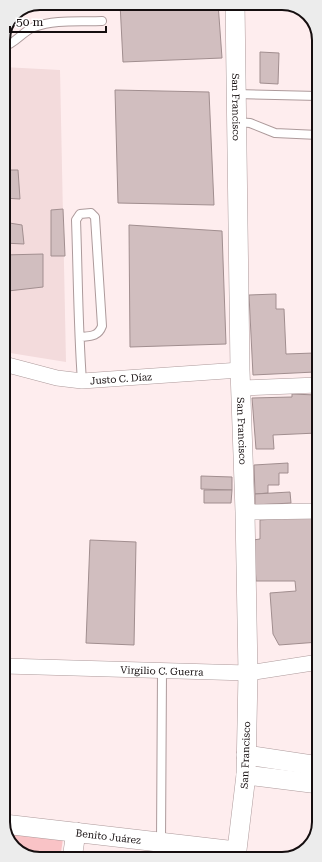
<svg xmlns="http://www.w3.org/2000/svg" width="322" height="862" viewBox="0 0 322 862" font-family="'Roboto Serif',serif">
	<rect width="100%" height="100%" fill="#feedee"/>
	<path fill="#f3dbdc" d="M3 67 60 70 66 362 4 352Z"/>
	<path fill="#f9c3c6" d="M5 833 63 839 60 859H38L17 851Z"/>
	<g fill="#d1bebf" stroke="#a18e8f">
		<path d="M120 3H218L222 58 123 62Z"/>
		<path d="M260 52 279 53 278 84 260 83Z"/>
		<path d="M115 90 209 92 214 205 118 203Z"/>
		<path d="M3 170H18L20 199 3 198Z"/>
		<path d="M63 209 65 256H51V210Z"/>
		<path d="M3 222 22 225 24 244 3 243Z"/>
		<path d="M129 225 222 231 226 344 130 347Z"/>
		<path d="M43 254V287L8 291V279H3V255Z"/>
		<path d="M276 294V309H284L286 354 314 353 315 372 253 375 249 295Z"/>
		<path d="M315 342H318V372H317Z"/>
		<path d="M292 394 316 395 317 433 273 435 274 449H256L252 398 292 397Z"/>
		<rect x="316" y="397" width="2" height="26"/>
		<path d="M288 463V473H279V485H268V493L255 494 254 465Z"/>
		<path d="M201 476 232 477V490L201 489Z"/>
		<path d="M204 490H232L231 503H204Z"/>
		<path d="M290 492 291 503 255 505V494Z"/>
		<path d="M318 516 319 642 279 645 273 634 270 593 296 591 295 581H256L253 540 260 539V520Z"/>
		<path d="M90 540 136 542 134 645 86 643Z"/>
		<path d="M131 856 153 858H130Z"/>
	</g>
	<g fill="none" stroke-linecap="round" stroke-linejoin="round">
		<defs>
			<g id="service">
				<path d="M3 47C16 43 22 32 34 27 55 19 80 22 102 21"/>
				<path d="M236 94 318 96"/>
				<path d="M236 122 250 123 275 133 318 135"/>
				<path d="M80 337C90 336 98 337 102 326L95 217 91 213 80 214 76 220C78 274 78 327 82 381"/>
				<path d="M161 843 162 670"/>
			</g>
			<g id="minor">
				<path id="s1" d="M4 364 57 378 82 381 240 370"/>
				<path d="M240 388 318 385"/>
				<path d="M245 512 318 511"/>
				<path id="s2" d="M4 666 248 673 319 662"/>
			</g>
			<g id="tertiary">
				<path id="s3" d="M235 3 240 370 245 512 248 673 246 775 236 858"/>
				<path d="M246 755 319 766"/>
				<path d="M246 775 319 784"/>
				<path id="s4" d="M4 824 236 851"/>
				<path d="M72 859 76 832"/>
			</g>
		</defs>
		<use href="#service" stroke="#ad9a9b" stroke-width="10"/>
		<use href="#minor" stroke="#ad9a9b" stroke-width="16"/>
		<use href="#tertiary" stroke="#ad9a9b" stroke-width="20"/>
		<use href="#service" stroke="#fff" stroke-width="8"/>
		<use href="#minor" stroke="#fff" stroke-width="15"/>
		<use href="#tertiary" stroke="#fff" stroke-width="19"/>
	</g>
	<g text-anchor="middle" stroke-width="4" stroke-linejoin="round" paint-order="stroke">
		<g font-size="10" fill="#150e0f" stroke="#fff">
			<text dy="4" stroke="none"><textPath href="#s3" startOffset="104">San Francisco</textPath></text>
			<text dy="4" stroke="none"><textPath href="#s1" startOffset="119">Justo C. Díaz</textPath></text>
			<text dy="4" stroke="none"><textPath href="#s3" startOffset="428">San Francisco</textPath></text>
			<text dy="4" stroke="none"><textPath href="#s2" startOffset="158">Virgilio C. Guerra</textPath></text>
			<text transform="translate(245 755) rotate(-88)" y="4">San Francisco</text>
			<text dy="4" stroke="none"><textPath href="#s4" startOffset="105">Benito Juárez</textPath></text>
		</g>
	</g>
	<path d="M0 0H322V862H0ZM40 10H282A30 30 0 0 1 312 40V822A30 30 0 0 1 282 852H40A30 30 0 0 1 10 822V40A30 30 0 0 1 40 10Z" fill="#ececec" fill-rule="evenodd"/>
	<path fill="none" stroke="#150e0f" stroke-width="2" d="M40 10H282A30 30 0 0 1 312 40V822A30 30 0 0 1 282 852H40A30 30 0 0 1 10 822V40A30 30 0 0 1 40 10Z"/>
	<path d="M10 26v6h96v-6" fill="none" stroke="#150e0f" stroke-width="2"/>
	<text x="16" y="26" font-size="12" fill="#150e0f" stroke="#ffffff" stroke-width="3" paint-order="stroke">50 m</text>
</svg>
